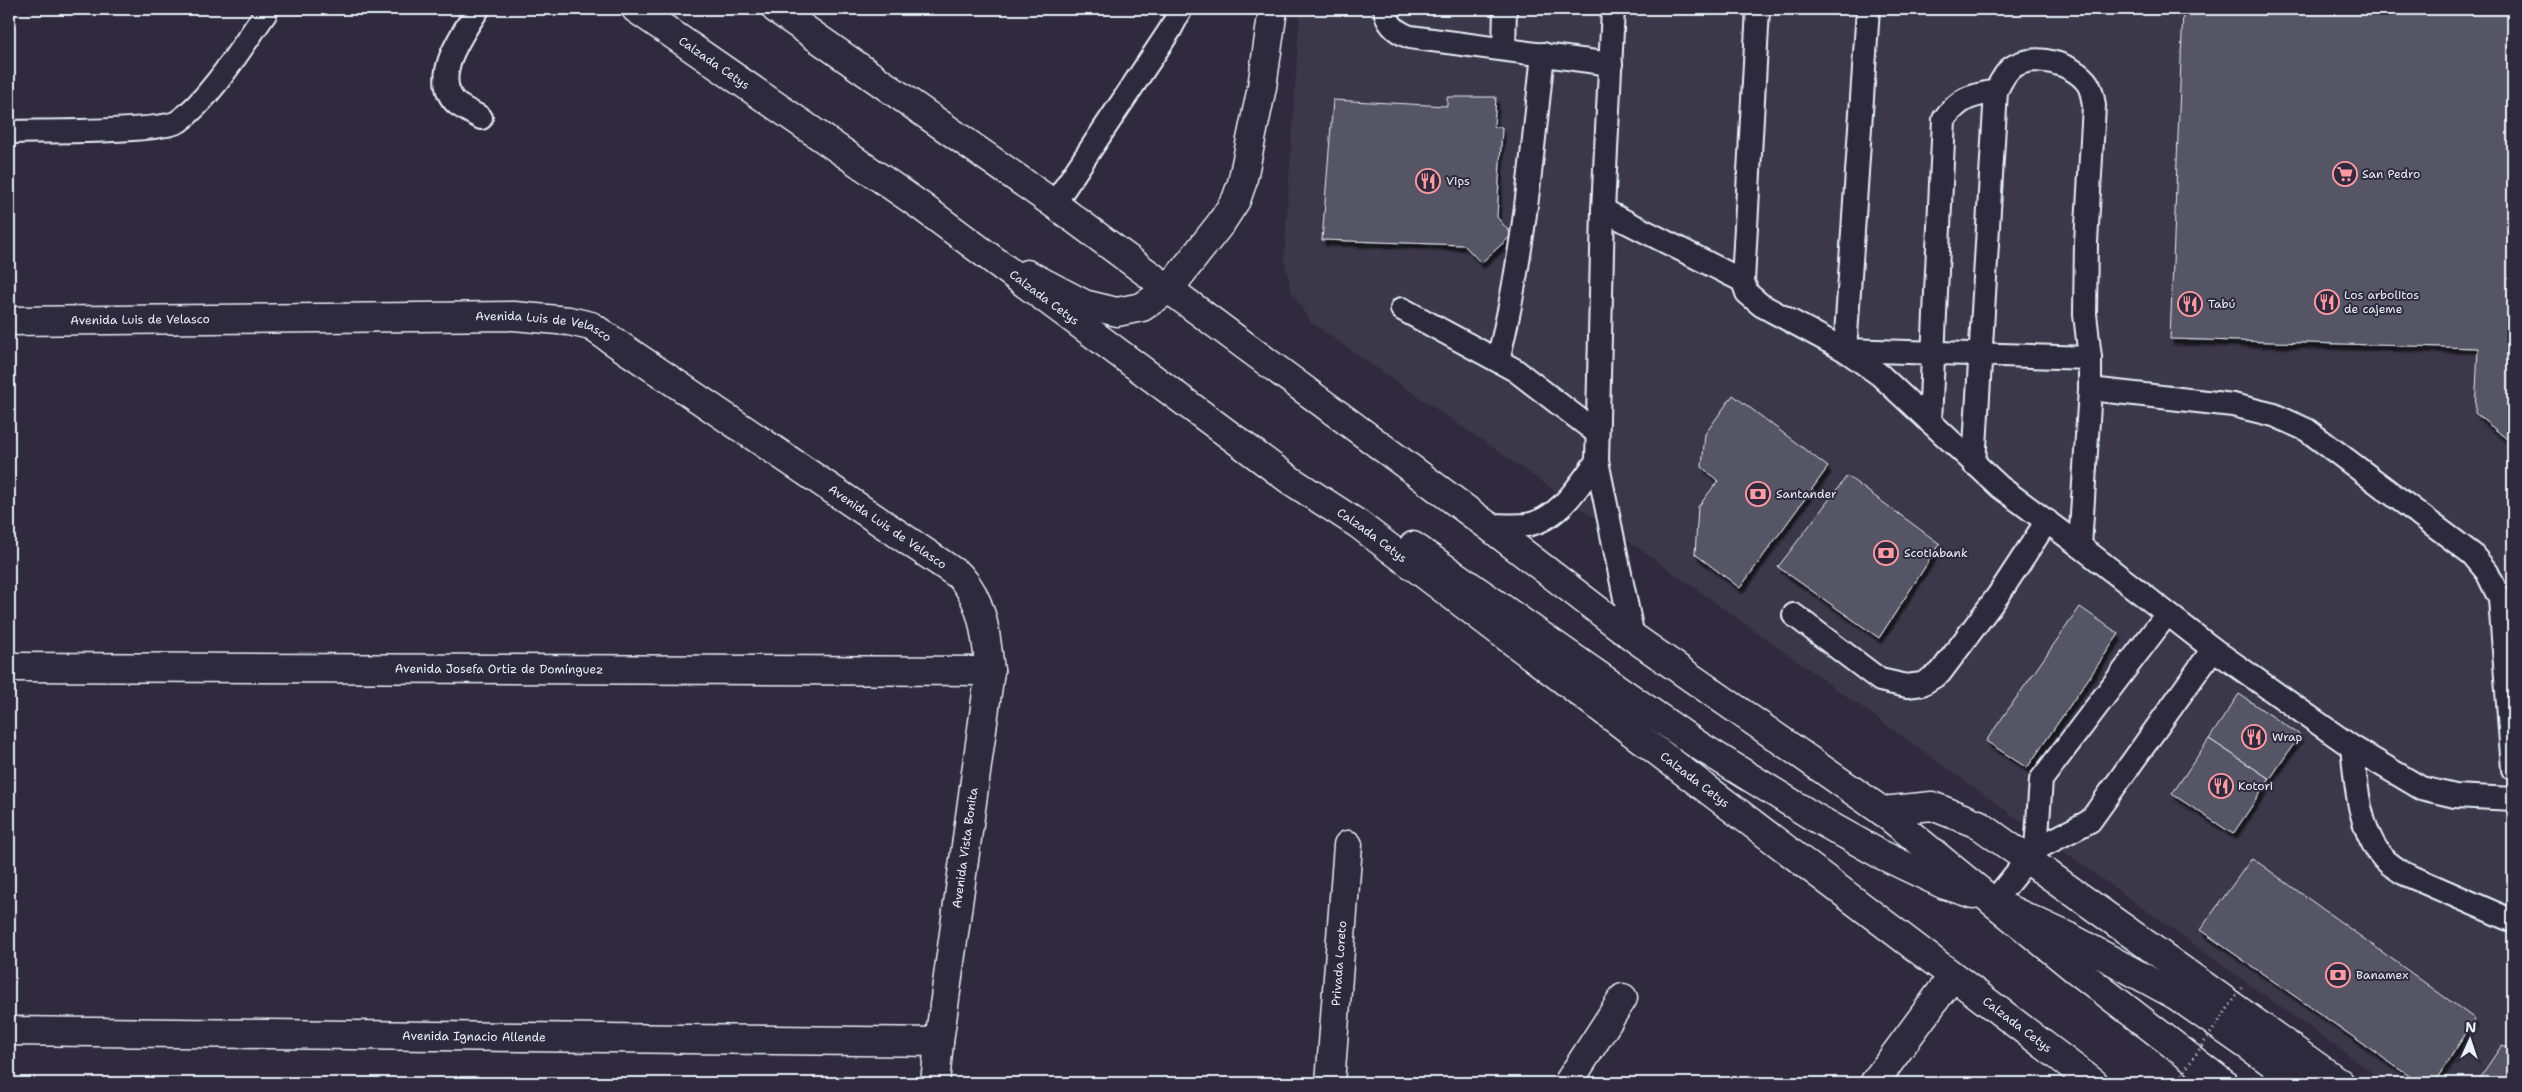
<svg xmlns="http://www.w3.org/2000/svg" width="2522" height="1092" viewBox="0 0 2522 1092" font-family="'Shantell Sans',sans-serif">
	<defs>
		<filter id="shadow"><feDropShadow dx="3" dy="5.5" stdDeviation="1" flood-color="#0009"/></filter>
	</defs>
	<rect width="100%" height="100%" fill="#2f2a3d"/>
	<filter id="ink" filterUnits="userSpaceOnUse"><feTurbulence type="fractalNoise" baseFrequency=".02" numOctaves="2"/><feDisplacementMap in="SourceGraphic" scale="10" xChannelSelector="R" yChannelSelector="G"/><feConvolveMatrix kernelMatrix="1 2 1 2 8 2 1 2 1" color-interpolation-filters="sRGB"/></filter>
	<g filter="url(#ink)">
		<path fill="#3b3749" d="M1300 9H2513V1083H2387L1664 566 1310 322 1291 291 1284 258Z"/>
		<g fill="#575565" stroke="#e8f1f8" filter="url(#shadow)">
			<path d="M2183 9H2513V444L2475 413 2478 348 2170 339Z"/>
			<path d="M1447 97H1496L1494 127H1502L1497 217 1512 235 1481 263 1464 245 1322 240 1333 100 1447 106Z"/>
			<path d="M1733 395 1828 467 1740 588 1695 554 1698 507 1718 481 1702 467 1705 434Z"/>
			<path d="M1847 476 1940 544 1879 638 1778 567Z"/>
			<path d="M2080 607 2119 634 2027 768 1986 741Z"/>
			<path d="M2239 694 2300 735 2270 779 2209 739Z"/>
			<path d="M2209 739 2270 779 2233 834 2172 794Z"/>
			<path d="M2252 858 2475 1019 2434 1083H2419L2200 930Z"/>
			<path d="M2502 1045 2513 1049V1083H2476Z"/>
		</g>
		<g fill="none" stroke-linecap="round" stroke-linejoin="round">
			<defs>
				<g id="lane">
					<path d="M478 9C463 33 429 78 457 104 464 109 473 113 481 118"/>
					<path d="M1385 9C1387 24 1396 32 1410 37L1611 64"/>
					<path d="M1613 9 1603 210 1597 461 1633 637"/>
					<path d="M1758 9 1743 281 1747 293 1761 305 1845 350 1880 375 2000 487 2080 546 2213 649 2352 747 2421 788 2455 796 2513 799"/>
					<path d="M1504 49 1505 9"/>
					<path d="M9 132C38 131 161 133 179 121 211 98 242 46 265 14"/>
					<path d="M1054 204 1170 30 1181 9"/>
					<path d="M1603 210 1743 281"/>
					<path d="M1402 309 1515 370 1597 433"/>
					<path d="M1845 350 1868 9"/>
					<path d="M1845 350 2090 358"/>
					<path d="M1498 360C1523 260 1532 157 1543 54"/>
					<path d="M2090 389 2233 405 2274 415 2307 430 2472 554 2487 572 2500 599 2513 769"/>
					<path d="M1930 422 1944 119C1961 97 1971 96 1996 91"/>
					<path d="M1974 464 1996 91C2000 83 2004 74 2011 68 2032 52 2074 63 2088 84 2092 90 2093 99 2094 106L2086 242 2085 314 2090 358V389L2080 546"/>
					<path d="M1487 525C1500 525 1514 526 1526 525 1559 520 1579 485 1597 461"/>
					<path d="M1794 615 1880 680 1907 686 1922 684 1940 673 1999 594 2047 521"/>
					<path d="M2352 747C2356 782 2358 824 2379 853 2385 862 2394 867 2403 873L2513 921"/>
					<path d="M2036 849 2041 780 2167 614"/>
					<path d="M1993 902 2036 849 2090 821 2213 649"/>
				</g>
				<g id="street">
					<path d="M1027 274 1084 304 1117 312 1142 307 1169 289 1221 223 1236 200 1242 183 1262 87 1273 9"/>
					<path id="s1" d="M9 321 514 316 569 321 591 326 960 576C984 602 986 637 990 671L939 1042 935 1083"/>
					<path id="s2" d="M9 667 990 671"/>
					<path id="s3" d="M9 1031 939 1042"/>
					<path id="s4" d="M1330 1083 1348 845"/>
					<path d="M1568 1083 1623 998"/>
					<path d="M1874 1083 1952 977"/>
				</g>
				<g id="secondary">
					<path id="s5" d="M636 9 918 204 1290 480 1358 524 2094 1083"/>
					<path d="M776 9 1054 204 1487 525 1633 637 1882 811 2075 969 2223 1083"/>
					<path d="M1413 546 1698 745 1814 817 1880 854 1945 885 1973 894"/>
				</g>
				<g id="primary">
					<path d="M1882 811 1932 806 1978 824 2340 1083"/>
					<path d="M1993 902 2071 938 2177 996 2301 1083"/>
				</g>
			</defs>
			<use href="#lane" stroke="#e8f1f8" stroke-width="26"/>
			<use href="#street" stroke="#e8f1f8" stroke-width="31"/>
			<use href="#secondary" stroke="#e8f1f8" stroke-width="31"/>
			<use href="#primary" stroke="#e8f1f8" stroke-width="31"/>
			<use href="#lane" stroke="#2f2a3d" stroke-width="22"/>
			<use href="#street" stroke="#2f2a3d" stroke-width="28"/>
			<use href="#secondary" stroke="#2f2a3d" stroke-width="28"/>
			<use href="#primary" stroke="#2f2a3d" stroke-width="28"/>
			<path stroke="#e8f1f8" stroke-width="3" stroke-dasharray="1 4" stroke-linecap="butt" d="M2176 1083 2242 988"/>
		</g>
	</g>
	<defs>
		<symbol id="supermarket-ring" viewBox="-11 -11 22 22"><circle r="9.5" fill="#2f2a3d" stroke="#ff9aa2" stroke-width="1.5"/><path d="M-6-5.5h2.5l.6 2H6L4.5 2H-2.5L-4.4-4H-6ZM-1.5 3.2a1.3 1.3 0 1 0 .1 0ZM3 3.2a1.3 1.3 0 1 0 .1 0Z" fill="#ff9aa2"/></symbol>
		<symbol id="restaurant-ring" viewBox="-11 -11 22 22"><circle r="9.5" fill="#2f2a3d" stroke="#ff9aa2" stroke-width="1.5"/><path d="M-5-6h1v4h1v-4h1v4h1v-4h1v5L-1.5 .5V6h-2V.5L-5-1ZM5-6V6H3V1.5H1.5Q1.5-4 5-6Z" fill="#ff9aa2"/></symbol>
		<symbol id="bank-ring" viewBox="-11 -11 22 22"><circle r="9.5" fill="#2f2a3d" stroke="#ff9aa2" stroke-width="1.5"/><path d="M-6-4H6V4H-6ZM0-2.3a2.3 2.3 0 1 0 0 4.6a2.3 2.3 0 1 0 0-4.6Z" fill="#ff9aa2"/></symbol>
	</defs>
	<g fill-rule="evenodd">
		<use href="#supermarket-ring" x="2331" y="160" width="28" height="28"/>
		<use href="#restaurant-ring" x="1414" y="167" width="28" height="28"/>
		<use href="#restaurant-ring" x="2313" y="288" width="28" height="28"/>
		<use href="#restaurant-ring" x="2176" y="290" width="28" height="28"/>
		<use href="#bank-ring" x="1744" y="480" width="28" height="28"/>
		<use href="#bank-ring" x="1872" y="539" width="28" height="28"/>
		<use href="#restaurant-ring" x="2240" y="723" width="28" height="28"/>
		<use href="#restaurant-ring" x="2207" y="772" width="28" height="28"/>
		<use href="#bank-ring" x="2324" y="961" width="28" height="28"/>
	</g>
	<g text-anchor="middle" stroke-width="4" stroke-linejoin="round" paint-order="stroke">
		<g font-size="12" fill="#e8f1f8" stroke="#2f2a3d">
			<text dy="4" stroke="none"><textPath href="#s5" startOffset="95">Calzada Cetys</textPath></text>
			<text dy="4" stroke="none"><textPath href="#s5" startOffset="500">Calzada Cetys</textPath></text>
			<text dy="4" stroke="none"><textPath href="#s1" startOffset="131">Avenida Luis de Velasco</textPath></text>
			<text dy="4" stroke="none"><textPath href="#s1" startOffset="536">Avenida Luis de Velasco</textPath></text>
			<text dy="4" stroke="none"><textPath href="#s1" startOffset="941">Avenida Luis de Velasco</textPath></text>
			<text dy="4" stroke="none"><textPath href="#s5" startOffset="905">Calzada Cetys</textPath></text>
			<text dy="4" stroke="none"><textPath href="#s2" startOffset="490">Avenida Josefa Ortiz de Domínguez</textPath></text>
			<text dy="4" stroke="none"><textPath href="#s5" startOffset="1310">Calzada Cetys</textPath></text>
			<text transform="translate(965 848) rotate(-82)" y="4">Avenida Vista Bonita</text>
			<text dy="4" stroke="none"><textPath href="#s4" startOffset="120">Privada Loreto</textPath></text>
			<text dy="4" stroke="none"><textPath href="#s5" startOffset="1715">Calzada Cetys</textPath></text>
			<text dy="4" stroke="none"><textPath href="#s3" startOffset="465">Avenida Ignacio Allende</textPath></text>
		</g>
		<g font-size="12" fill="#e8f1f8" stroke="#2f2a3d" text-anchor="start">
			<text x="2362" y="178">San Pedro</text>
			<text x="1446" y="185">Vips</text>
			<text x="2344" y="299">Los arbolitos<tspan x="2344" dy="14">de cajeme</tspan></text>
			<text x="2208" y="308">Tabú</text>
			<text x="1776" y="498">Santander</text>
			<text x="1904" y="557">Scotiabank</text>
			<text x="2272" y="741">Wrap</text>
			<text x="2238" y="790">Kotori</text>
			<text x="2356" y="979">Banamex</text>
		</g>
	</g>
	<rect width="2522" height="1092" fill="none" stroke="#2f2a3d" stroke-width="30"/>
	<rect x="15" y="15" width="2492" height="1062" fill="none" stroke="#e8f1f8" stroke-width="2" filter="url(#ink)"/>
	<g transform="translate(2470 1040) rotate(3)" stroke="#2f2a3d" stroke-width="4" paint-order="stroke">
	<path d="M0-4L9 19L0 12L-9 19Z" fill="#e8f1f8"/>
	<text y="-8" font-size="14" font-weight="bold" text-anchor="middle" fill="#e8f1f8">N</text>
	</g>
</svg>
